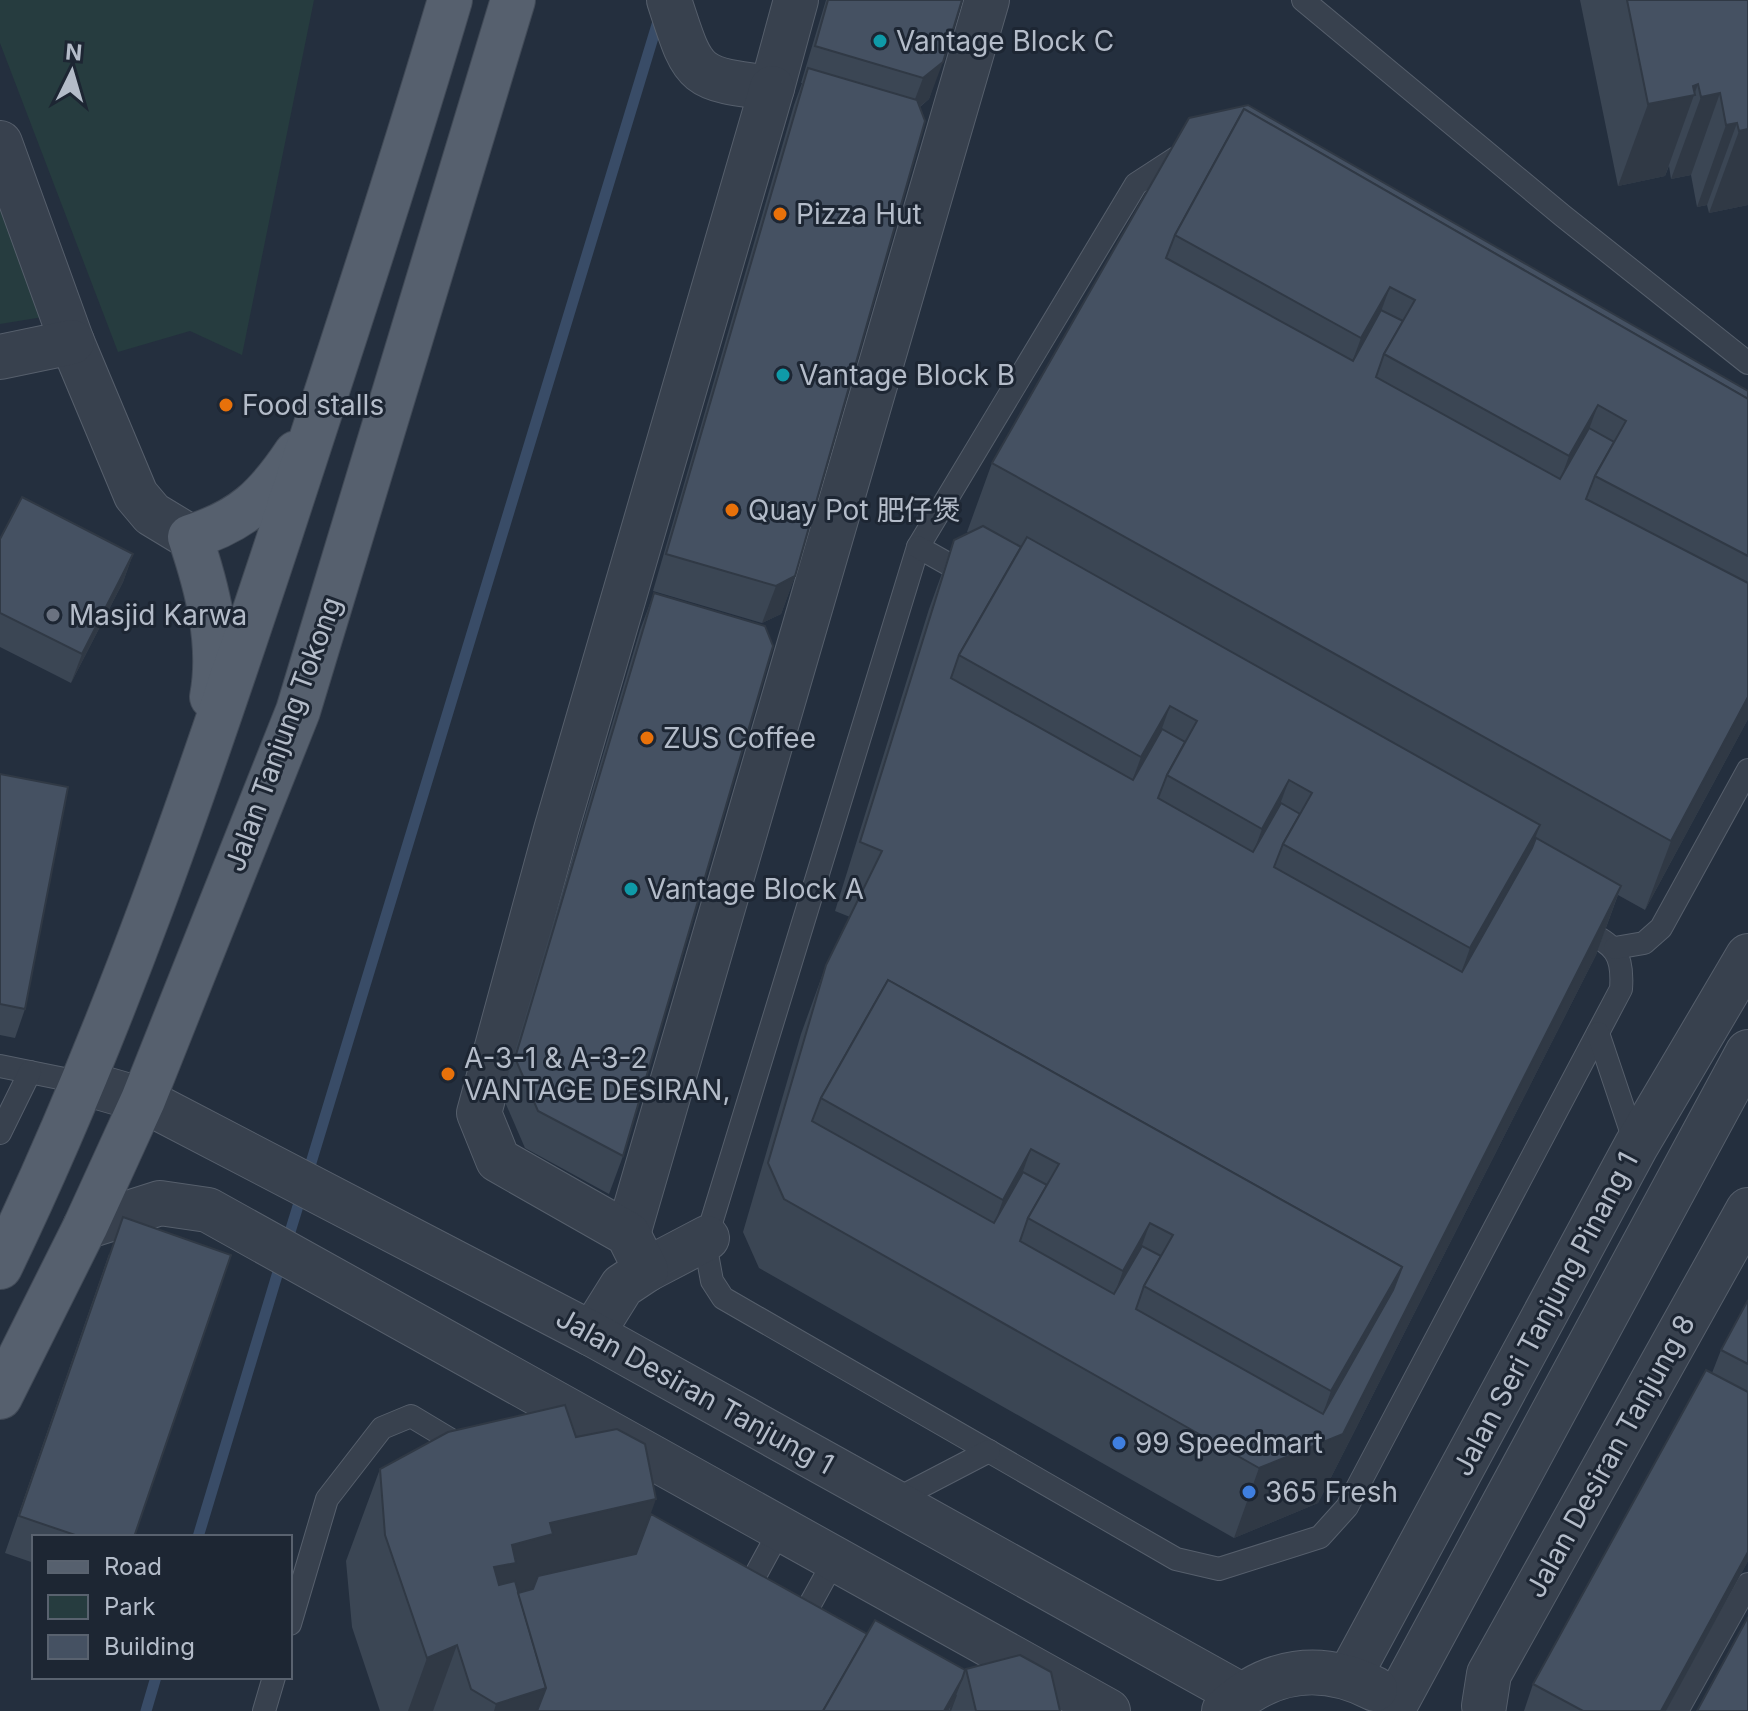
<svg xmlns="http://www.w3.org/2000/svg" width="1748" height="1711" viewBox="0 0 1748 1711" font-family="Inter,'Noto Sans SC',sans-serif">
	<rect width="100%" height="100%" fill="#242f3e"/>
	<g fill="#263c3f">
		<path d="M0 0H314L242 355 190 331 118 352 0 43Z"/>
		<path d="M0 193 43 317 0 324Z"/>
	</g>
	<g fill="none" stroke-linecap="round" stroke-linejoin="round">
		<g stroke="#394c67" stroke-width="11">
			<path d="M307 1176 659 18"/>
			<path d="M286 1245 302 1193"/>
			<path d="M198 1537 281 1262"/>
			<path d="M146 1711 156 1677"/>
		</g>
		<defs>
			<g id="service">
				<path d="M1303 0 1563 216 1748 363"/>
				<path d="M1187 158H1176L1136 184 918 547 705 1243 712 1281 723 1298 1176 1559 1219 1569 1320 1537 1347 1507 1621 989C1624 948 1611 945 1578 926"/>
				<path d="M918 547 973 578"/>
				<path d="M1615 948 1644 943 1661 928 1748 770"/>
				<path d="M1598 1033 1636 1146"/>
				<path d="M0 1066 84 1083"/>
				<path d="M0 1133 30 1072"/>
				<path d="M893 1501 989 1451"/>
				<path d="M743 1598 780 1530"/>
				<path d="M290 1624 327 1499 382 1428 411 1416 466 1449"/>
				<path d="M797 1628 835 1559"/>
				<path d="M264 1711 274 1677"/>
				<path d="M1677 1711 1748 1584"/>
			</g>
			<g id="minor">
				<path d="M669 0C694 76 691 79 772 88L796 0"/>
				<path d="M628 1234 987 0"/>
				<path d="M646 1270 707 1238"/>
				<path d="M592 1334 622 1286 646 1270 628 1234 498 1160 479 1113 556 830 772 88"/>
				<path d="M1484 1706 1489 1674 1748 1210"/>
			</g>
			<g id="tertiary">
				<path d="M0 143 72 342 136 495 152 514 190 537"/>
				<path d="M0 357 72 342"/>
				<path d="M84 1083 143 1100 592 1334 1241 1695"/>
				<path d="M85 1227 160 1203 208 1210 1108 1711"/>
				<path d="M1349 1677 1636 1146 1748 956"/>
				<path d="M1395 1705 1748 1052"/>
				<path d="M1224 1711C1268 1669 1321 1661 1375 1689"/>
			</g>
			<g id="primary">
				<path d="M212 697C222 644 207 587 190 537 242 521 266 498 296 453"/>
				<path d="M0 1267C114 1031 198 783 280 535 338 357 397 179 450 0"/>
				<path d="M0 1397 85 1227 143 1100 298 711 513 0"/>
			</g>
		</defs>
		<use href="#service" stroke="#565f6c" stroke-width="24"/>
		<use href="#minor" stroke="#565f6c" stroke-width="46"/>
		<use href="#tertiary" stroke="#565f6c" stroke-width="46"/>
		<use href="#primary" stroke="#414a57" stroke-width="46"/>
		<use href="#service" stroke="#38414e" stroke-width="22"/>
		<use href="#minor" stroke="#38414e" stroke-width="44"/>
		<use href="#tertiary" stroke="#38414e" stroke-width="44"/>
		<use href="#primary" stroke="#56606e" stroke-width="44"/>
	</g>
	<g fill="#3b4654">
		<path d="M826 0H962L929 99 920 107 795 576 781 614 762 623 653 591 794 105 802 83H801Z"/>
		<path d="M1580 0H1748V205L1709 213 1707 205 1697 207 1691 175 1671 179 1669 166 1665 176 1618 186Z"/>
		<path d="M1189 118 1748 391V719L1645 910 1618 895 1596 955 1318 1503 1234 1538 759 1268 743 1232 801 1034 826 965 850 917 835 911 929 609 954 540 969 533 967 532 992 463Z"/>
		<path d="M0 539 133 554 123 582 71 683 0 647Z"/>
		<path d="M654 593 623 1156 609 1194 525 1148 502 1095 640 630Z"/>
		<path d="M0 774 25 1009 15 1038 0 1035Z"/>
		<path d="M109 1254 134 1537H34V1563L5 1553Z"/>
		<path d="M1748 1300V1561L1666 1711H1524L1533 1684 1712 1373 1721 1350Z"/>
		<path d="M576 1437 651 1514 867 1634 965 1670 1060 1711H380L352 1627 346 1561 380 1469Z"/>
	</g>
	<g fill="#303945">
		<path d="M943 62 929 99 909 115 923 78Z"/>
		<path d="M1698 84 1665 176 1618 186 1648 104Z"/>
		<path d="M1720 93 1691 175 1671 179 1701 97Z"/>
		<path d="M1737 123 1707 205 1697 207 1726 125Z"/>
		<path d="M1748 129V205L1709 213 1739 131Z"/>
		<path d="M1390 287 1356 379 1327 430 1361 338Z"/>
		<path d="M1598 405 1564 497 1535 548 1569 456Z"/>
		<path d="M133 554 123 582 71 683 82 654Z"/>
		<path d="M795 576 781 614 762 623 776 586Z"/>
		<path d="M1748 697V719L1645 910 1671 841Z"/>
		<path d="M1170 706 1137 798 1107 849 1141 757Z"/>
		<path d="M1289 780 1255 872 1228 921 1262 829Z"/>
		<path d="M1540 825 1507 917 1437 1041 1470 948Z"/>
		<path d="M1621 886 1596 955 1318 1503 1234 1538 1259 1468 1311 1447 1331 1391Z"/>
		<path d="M1031 1149 998 1241 969 1292 1003 1200Z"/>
		<path d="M1150 1223 1117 1315 1089 1363 1123 1271Z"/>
		<path d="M656 1499 623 1591 490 1634 494 1567 512 1545 550 1523Z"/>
		<path d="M1748 1552V1561L1666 1711H1661Z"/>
		<path d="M457 1645 433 1711H408L427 1658Z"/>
		<path d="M962 1680 950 1711H944Z"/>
		<path d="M546 1688 537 1711H494L496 1704Z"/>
	</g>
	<g fill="#455162" stroke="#303945" stroke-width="2" fill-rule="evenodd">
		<path d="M828 0H962L943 62 923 78 815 46Z"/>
		<path d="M1627 0H1748V129L1739 131 1737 123 1726 125 1720 93 1701 97 1698 84 1693 86 1695 95 1648 104Z"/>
		<path d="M808 68 917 100 925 121 795 576 776 586 666 554Z"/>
		<path d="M1248 105 1748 391V399L1244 109 1175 235 1166 258 1353 361 1381 310 1403 321 1384 354 1376 377 1560 479 1589 428 1614 442 1595 476 1586 499 1748 583V697L1671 841 992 463 1189 118Z"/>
		<path d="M1244 109 1748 399V556L1595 476 1626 421 1598 405 1569 456 1384 354 1415 300 1390 287 1361 338 1175 235Z"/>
		<path d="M22 497 133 554 82 654 0 613V539Z"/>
		<path d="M983 526 1021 547 959 655 951 678 1133 780 1162 729 1185 742 1167 775 1158 798 1253 852 1281 803 1300 814 1283 844 1274 867 1462 972 1532 848 1536 838 1621 886 1343 1434 1259 1468 784 1199 768 1163 826 965 882 851 860 842 954 540ZM888 980 1402 1267 1393 1290 1323 1414 1136 1309 1144 1286 1161 1256 1142 1246 1114 1294 1020 1241 1028 1218 1047 1185 1023 1172 994 1223 812 1121 821 1098Z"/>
		<path d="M1027 537 1540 825 1470 948 1283 844 1312 793 1289 780 1262 829 1167 775 1197 721 1170 706 1141 757 959 655Z"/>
		<path d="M654 593 765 626 773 646 623 1156 538 1111 515 1058Z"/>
		<path d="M0 774 68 787 25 1009 0 1004Z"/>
		<path d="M888 980 1402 1267 1331 1391 1144 1286 1173 1235 1150 1223 1123 1271 1028 1218 1059 1164 1031 1149 1003 1200 821 1098Z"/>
		<path d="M123 1217 231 1255 134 1537H81L19 1516Z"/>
		<path d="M1748 1300V1364L1721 1350Z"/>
		<path d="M1706 1370 1748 1392V1552L1661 1711H1583L1533 1684Z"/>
		<path d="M565 1405 576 1437 617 1429 645 1444 656 1499 550 1523 553 1534 512 1545 516 1563 494 1567 499 1585 515 1581 546 1688 496 1704 471 1689 457 1645 427 1658 385 1535 380 1469 448 1432Z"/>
		<path d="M651 1514 867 1634 823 1711H537L546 1688 518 1593 533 1589 538 1576 636 1554Z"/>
		<path d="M1748 1617V1711H1697Z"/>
		<path d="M875 1620 965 1670 962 1679 944 1711H823Z"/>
		<path d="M1020 1655 1051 1672 1060 1711H976L966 1669Z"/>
		<path d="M956 1695 950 1711H947Z"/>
	</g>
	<g fill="#0f9aa8" stroke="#1d2633" stroke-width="3">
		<circle cx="880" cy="41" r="8"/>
		<circle cx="783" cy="375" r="8"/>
		<circle cx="631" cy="889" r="8"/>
	</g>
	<g fill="#e8710a" stroke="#1d2633" stroke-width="3">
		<circle cx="780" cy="214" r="8"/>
		<circle cx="226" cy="405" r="8"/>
		<circle cx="732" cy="510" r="8"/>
		<circle cx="647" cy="738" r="8"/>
		<circle cx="448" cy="1074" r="8"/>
	</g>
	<circle fill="#6b7280" stroke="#1d2633" stroke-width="3" cx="53" cy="615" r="8"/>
	<g fill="#3f7fe0" stroke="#1d2633" stroke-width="3">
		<circle cx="1119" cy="1443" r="8"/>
		<circle cx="1249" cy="1492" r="8"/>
	</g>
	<g text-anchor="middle" stroke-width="6" stroke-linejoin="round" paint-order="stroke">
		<g font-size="28" fill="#b4bcc9" stroke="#1d2633" text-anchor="start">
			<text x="896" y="51">Vantage Block C</text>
			<text x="796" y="224">Pizza Hut</text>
			<text x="799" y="385">Vantage Block B</text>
			<text x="242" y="415">Food stalls</text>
			<text x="748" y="520">Quay Pot 肥仔煲</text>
			<text x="69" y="625">Masjid Karwa</text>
			<text x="663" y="748">ZUS Coffee</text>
			<text x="647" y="899">Vantage Block A</text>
			<text x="464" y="1068">A-3-1 &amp; A-3-2<tspan x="464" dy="32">VANTAGE DESIRAN,</tspan></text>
			<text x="1135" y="1453">99 Speedmart</text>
			<text x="1265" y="1502">365 Fresh</text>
		</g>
		<g font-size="28" fill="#b4bcc9" stroke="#1d2633">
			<text transform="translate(283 734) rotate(-70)" y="10">Jalan Tanjung Tokong</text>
			<text transform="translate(1545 1314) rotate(-62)" y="10">Jalan Seri Tanjung Pinang 1</text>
			<text transform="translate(695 1391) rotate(29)" y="10">Jalan Desiran Tanjung 1</text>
			<text transform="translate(1610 1456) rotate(-61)" y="10">Jalan Desiran Tanjung 8</text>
		</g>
	</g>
	<rect x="32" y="1535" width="260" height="144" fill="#1d2633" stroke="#59626f" stroke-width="2"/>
	<rect x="48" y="1561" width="40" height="12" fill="#56606e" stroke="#59626f" stroke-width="2"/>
	<text x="104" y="1575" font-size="24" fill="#b4bcc9">Road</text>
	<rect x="48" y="1595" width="40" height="24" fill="#263c3f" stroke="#59626f" stroke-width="2"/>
	<text x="104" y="1615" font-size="24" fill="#b4bcc9">Park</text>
	<rect x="48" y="1635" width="40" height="24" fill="#455162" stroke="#59626f" stroke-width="2"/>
	<text x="104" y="1655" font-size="24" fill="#b4bcc9">Building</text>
	<g transform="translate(72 72) rotate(5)" stroke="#1d2633" stroke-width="6" paint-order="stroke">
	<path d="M0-6L14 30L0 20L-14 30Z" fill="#b4bcc9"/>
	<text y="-12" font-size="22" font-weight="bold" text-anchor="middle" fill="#b4bcc9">N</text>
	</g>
</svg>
